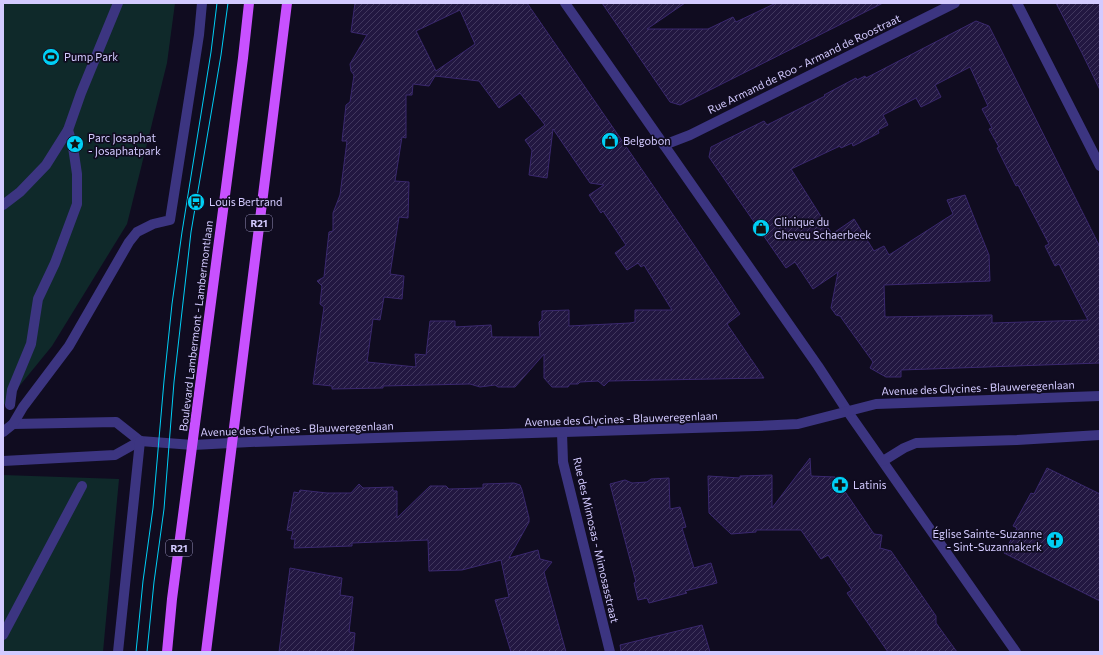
<svg xmlns="http://www.w3.org/2000/svg" width="1103" height="655" viewBox="0 0 1103 655" font-family="Commissioner,sans-serif">
	<defs>
		<pattern id="building-hatch" width="6" height="6" patternUnits="userSpaceOnUse"><rect width="6" height="6" fill="#221741"/><path d="M-1 1l2-2M0 6l6-6M5 7l2-2" fill="none" stroke="#41375e"/></pattern>
	</defs>
	<rect width="100%" height="100%" fill="#100c20"/>
	<g fill="#0f292a">
		<path d="M3 3H175L167 63 127 224 52 346 3 406Z"/>
		<path d="M3 475 119 479 103 652H3Z"/>
	</g>
	<g fill="url(#building-hatch)" stroke="#3a286e" fill-rule="evenodd">
		<path d="M355 3H527L696 248 740 314 727 324 764 378 609 381 604 386 598 381 580 382 578 384H570L568 387H552L544 378V354L515 387H498L495 385 480 387 470 384 383 386V388L332 389V386L313 384 324 307 320 304 322 286 317 281 324 277 329 232 333 231V213L340 195 347 141H342L346 105 350 102 354 75 351 71 350 64 367 35 351 32ZM460 10 475 44 436 71 416 31ZM435 76 479 81 499 108 520 93 545 125 525 140 532 150 529 175 547 178 553 129 590 183 604 185 589 195 601 213 603 211 626 245 615 253 627 270 638 263 641 267 644 265 672 310H635V322L630 323 569 326V310L542 311V319L539 322 540 337H492L491 325 455 327V321H430L426 355 415 354 416 367 367 362 373 319 380 320 384 297 402 299 404 276 390 274 399 217 408 218 409 182 395 181 402 137 406 138V95H412L413 84 429 86Z"/>
		<path d="M602 3H685L647 29H708L733 17 736 22 776 3H883L680 105 670 102Z"/>
		<path d="M1056 3H1100V90L1082 53Z"/>
		<path d="M976 21 989 26 1100 247V363L901 370V377H886L870 368 873 362 840 316 836 315 831 308 838 272 813 289 795 262 786 268 709 157 711 147 764 121 767 125 825 96 824 95 856 78 857 80 865 76 866 78ZM970 67 988 106 982 109 992 128 989 129 999 147 997 148 1016 186 1018 185 1049 244 1045 246 1055 266 1059 264 1088 320 992 323V315L885 317 884 285 990 281 989 255 965 195 947 200 953 214 889 255 884 246 874 251 854 219 832 234 791 169 840 146 841 148 852 143 853 146 879 133 878 130 888 125 883 115 916 98 921 107 941 97 935 85Z"/>
		<path d="M810 458 811 476 835 477 874 534 882 535 880 548 891 551 936 616V623L957 652H888L847 593 852 590 828 555 821 559 801 530H756V532L731 534 709 513 708 476 740 478V476L772 475V508Z"/>
		<path d="M1047 468 1100 494V601L1004 553 1017 528 1013 526 1031 493 1034 494Z"/>
		<path d="M669 478 670 509 680 507 686 527 682 528 694 568 711 563 717 583 685 591 687 593 649 603 647 598 638 600 634 583 636 582 610 484 625 480 632 483 647 482 651 479Z"/>
		<path d="M514 483 520 485 522 490 529 518V522L509 558 538 550 540 559 552 562 544 572 566 652H511L495 600 509 597 501 560 462 570 429 571 428 540 352 543V546L294 548 295 539H291L293 531 287 530 294 492 299 493 300 490 327 493H351L359 484 363 488 393 487V491H397V518L430 486H446L449 489 483 488V484Z"/>
		<path d="M290 568 342 578 340 595 353 597 349 632 355 633 353 652H279Z"/>
		<path d="M702 625 710 652H621L620 645Z"/>
	</g>
	<g fill="none" stroke-linecap="round" stroke-linejoin="round">
		<g stroke="#3c3581" stroke-width="10">
			<path d="M3 205 20 192 46 165 68 130 81 93 118 3"/>
			<path d="M10 405 12 390 31 344 38 299 55 263 77 204V174L73 147 68 130"/>
			<path d="M3 635 82 486"/>
		</g>
		<g stroke="#3c3581" stroke-width="10">
			<path d="M565 3 818 366 848 412 1016 652"/>
			<path d="M1017 3 1100 166"/>
			<path d="M664 145 690 135 955 3"/>
			<path d="M13 424 116 422 140 441"/>
			<path d="M3 432 13 424 23 407 69 346 129 242 137 232 153 224 170 220 199 35 202 3"/>
			<path d="M562 433 563 462 610 652"/>
			<path d="M140 441 193 445 250 442 757 426 798 424 876 404 1100 396"/>
			<path d="M3 461 115 455 140 441"/>
			<path d="M883 461 904 448 916 443 1017 440 1100 435"/>
			<path d="M118 652 140 441"/>
		</g>
		<g stroke="#c851ff" stroke-width="10">
			<path d="M167 652 172 599 243 58 249 3"/>
			<path d="M206 652 287 3"/>
		</g>
		<g stroke="#00cff5" stroke-width="1">
			<path d="M136 652 143 581 153 508 164 381 172 304 182 232 211 52 217 3"/>
			<path d="M147 652 154 582 164 509 174 382 191 232 221 55 228 3"/>
		</g>
	</g>
	<defs>
		<symbol id="stadium-disc" viewBox="-11 -11 22 22"><circle r="9.5" fill="#00cff5" stroke="#100c20"/><path d="M0-5a6.5 5 0 1 0 0 10a6.5 5 0 1 0 0-10ZM-3.5-1.8h7v3.6h-7Z" fill="#111"/></symbol>
		<symbol id="shop-disc" viewBox="-11 -11 22 22"><circle r="9.5" fill="#00cff5" stroke="#100c20"/><path d="M-5-2.5h2.3a2.7 3.5 0 0 1 5.4 0H5L5.5 6h-11ZM-1.5-2.5h3a1.5 2.3 0 0 0-3 0Z" fill="#111"/></symbol>
		<symbol id="sight-disc" viewBox="-11 -11 22 22"><circle r="9.5" fill="#00cff5" stroke="#100c20"/><path d="M0-6L1.8-2.2L6-1.7L2.9 1.2L3.7 5.4L0 3.3L-3.7 5.4L-2.9 1.2L-6-1.7L-1.8-2.2Z" fill="#111"/></symbol>
		<symbol id="bus-disc" viewBox="-11 -11 22 22"><circle r="9.5" fill="#00cff5" stroke="#100c20"/><path d="M-5-6H5V4H4V6H2V4H-2V6H-4V4H-5ZM-3.5-4V0h7V-4ZM-3.5 1.2v1.5H-2V1.2ZM2 1.2v1.5H3.5V1.2Z" fill="#111"/></symbol>
		<symbol id="pharmacy-disc" viewBox="-11 -11 22 22"><circle r="9.5" fill="#00cff5" stroke="#100c20"/><path d="M-2-6h4v4h4v4h-4v4h-4v-4h-4v-4h4Z" fill="#111"/></symbol>
		<symbol id="church-disc" viewBox="-11 -11 22 22"><circle r="9.5" fill="#00cff5" stroke="#100c20"/><path d="M-1.2-6h2.4v3.5h3.3v2.4h-3.3V6h-2.4V-.1h-3.3v-2.4h3.3Z" fill="#111"/></symbol>
	</defs>
	<g fill-rule="evenodd">
		<use href="#stadium-disc" x="41" y="47" width="20" height="20"/>
		<use href="#shop-disc" x="600" y="131" width="20" height="20"/>
		<use href="#sight-disc" x="65" y="134" width="20" height="20"/>
		<use href="#bus-disc" x="186" y="192" width="20" height="20"/>
		<use href="#shop-disc" x="751" y="218" width="20" height="20"/>
		<use href="#pharmacy-disc" x="830" y="475" width="20" height="20"/>
		<use href="#church-disc" x="1045" y="530" width="20" height="20"/>
	</g>
	<g text-anchor="middle" stroke-width="3.5" stroke-linejoin="round" paint-order="stroke">
		<g fill="#100c20" stroke="#9891bc" stroke-width="1">
			<rect x="246" y="215" width="26" height="16" rx="3"/>
			<rect x="166" y="540" width="26" height="16" rx="3"/>
		</g>
		<g font-size="10" font-weight="bold" fill="#d3caff">
			<text x="259" y="227">R21</text>
			<text x="179" y="552">R21</text>
		</g>
		<g font-size="11" fill="#d3caff" stroke="#100c20" text-anchor="start">
			<text x="64" y="61">Pump Park</text>
			<text x="88" y="142">Parc Josaphat<tspan x="88" dy="13">- Josaphatpark</tspan></text>
			<text x="623" y="145">Belgobon</text>
			<text x="209" y="206">Louis Bertrand</text>
			<text x="774" y="226">Clinique du<tspan x="774" dy="13">Cheveu Schaerbeek</tspan></text>
			<text x="853" y="489">Latinis</text>
			<text x="1042" y="538" text-anchor="end">Église Sainte-Suzanne<tspan x="1042" dy="13">- Sint-Suzannakerk</tspan></text>
		</g>
		<g font-size="11" fill="#d3caff" stroke="#100c20">
			<text transform="translate(804 64) rotate(-26)" y="4">Rue Armand de Roo - Armand de Roostraat</text>
			<text transform="translate(196 326) rotate(-83)" y="4">Boulevard Lambermont - Lambermontlaan</text>
			<text transform="translate(978 388) rotate(-2)" y="4">Avenue des Glycines - Blauweregenlaan</text>
			<text transform="translate(621 419) rotate(-2)" y="4">Avenue des Glycines - Blauweregenlaan</text>
			<text transform="translate(297 429) rotate(-2)" y="4">Avenue des Glycines - Blauweregenlaan</text>
			<text transform="translate(596 540) rotate(77)" y="4">Rue des Mimosas - Mimosasstraat</text>
		</g>
	</g>
	<rect width="1103" height="655" fill="none" stroke="#d3caff" stroke-width="8"/>
</svg>
